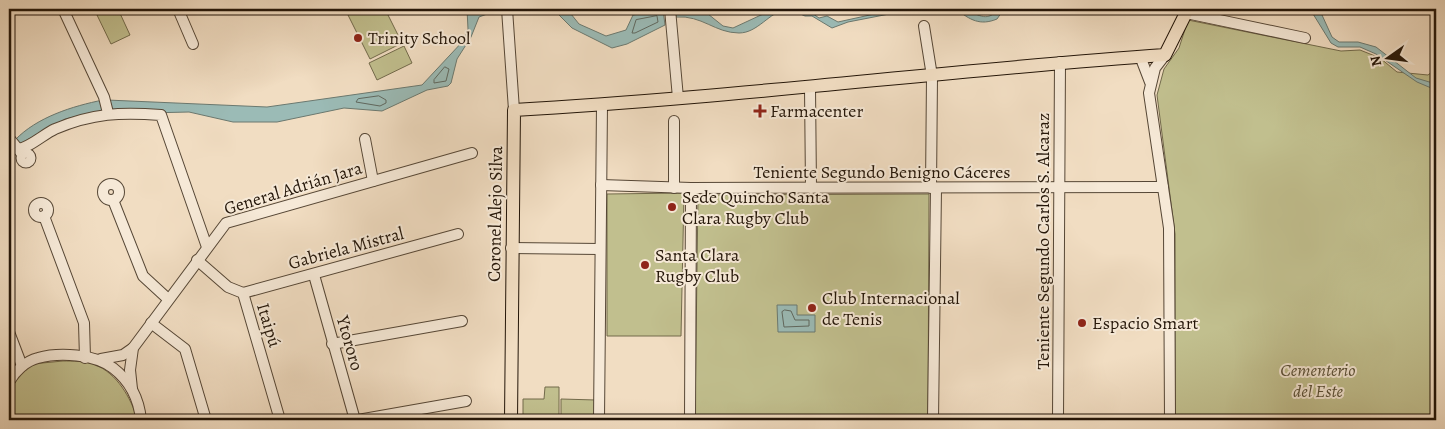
<svg xmlns="http://www.w3.org/2000/svg" width="1445" height="429" viewBox="0 0 1445 429" font-family="Alegreya,serif">
	<rect width="100%" height="100%" fill="#f1ddc2"/>
	<filter id="stains"><feTurbulence type="fractalNoise" baseFrequency=".004" numOctaves="4"/><feColorMatrix values="0 0 0 0 .2 0 0 0 0 .09 0 0 0 0 .02 0 0 0 .5 -.17"/></filter>
	<radialGradient id="worn" r=".72"><stop offset=".6" stop-color="#630" stop-opacity="0"/><stop offset="1" stop-color="#630" stop-opacity=".3"/></radialGradient>
	<g fill="#c1bf8e" stroke="#726a4b">
		<path d="M111 9H118L130 35 111 44 97 15Z"/>
		<path d="M345 9H385L402 43 370 59Z"/>
		<path d="M1188 20 1341 51 1360 50 1380 58 1397 72 1428 75 1436 69V420H1175V234L1157 95 1164 69 1179 48Z"/>
		<path d="M404 46 412 63 377 80 369 63Z"/>
		<path d="M684 193 681 336H607V194Z"/>
		<path d="M929 194 928 420H695L698 195Z"/>
		<path d="M63 361C72 361 85 361 94 364 118 374 130 397 138 420H9V390L24 371 32 364Z"/>
		<path d="M545 387H559V420H523V399H544Z"/>
		<path d="M561 399 596 400V420H561Z"/>
	</g>
	<g fill="#9bbbb6" stroke="#6b7970">
		<path d="M467 9 498 10 479 17 471 37 457 59 451 83 448 86 427 90 382 111 344 108 277 122H233L189 112 147 113 109 109 107 100 267 107 422 85 464 40 468 29Z"/>
		<path d="M546 9H563L571 14 579 24 606 36 626 30 633 15 663 10 665 25 627 44 612 48 572 28 558 14Z"/>
		<path d="M774 9H787C769 12 758 33 739 33 715 33 702 15 676 17L675 10 700 11 708 14 723 26 733 28Z"/>
		<path d="M789 9H806L819 18 827 16 838 22 897 9H915L848 22 832 28 812 16H805Z"/>
		<path d="M956 9H968C977 16 990 22 997 9H1004L997 19C980 26 970 20 956 9Z"/>
		<path d="M1310 9H1316L1322 15 1332 37 1339 42H1358L1376 47 1416 78 1436 84V90L1417 82 1376 54 1360 47H1338L1331 43Z"/>
		<path d="M103 100 105 110 65 119 18 145 15 140C37 117 73 106 103 100Z"/>
		<path d="M777 305H797V315H815V332H778Z"/>
	</g>
	<g fill="none" stroke-linecap="round" stroke-linejoin="round">
		<g stroke="#5f685f" stroke-width="1">
			<path d="M657 16 658 22 635 33H632L636 20Z"/>
			<path d="M445 67 449 69 446 81 434 83V80Z"/>
			<path d="M379 96 386 100V103L380 106 356 102 358 99Z"/>
			<path d="M785 310 791 311 795 320H809V326L784 327 782 312Z"/>
		</g>
		<defs>
			<g id="minor">
				<path d="M63 9 104 97 108 113"/>
				<path d="M178 9 193 44"/>
				<path d="M507 9 514 110"/>
				<path d="M670 9 678 98"/>
				<path d="M1186 13 1305 38"/>
				<path d="M924 26 932 76 931 188"/>
				<path d="M1436 30V34"/>
				<path d="M1165 55 1155 68 1149 93 1169 228 1170 420"/>
				<path d="M1140 56 1150 82"/>
				<path d="M810 88 811 188"/>
				<path d="M674 121V188"/>
				<path d="M9 138 22 154"/>
				<path d="M365 139 373 181"/>
				<path d="M18 149C29 148 44 134 55 129 93 113 121 112 161 115L207 247"/>
				<circle cx="26" cy="158" r="4.5"/>
				<circle cx="111" cy="192" r="8"/>
				<path d="M601 185 691 188 1163 187"/>
				<path d="M113 200 143 276 168 299"/>
				<circle cx="41" cy="210" r="7"/>
				<path d="M44 216 84 323 85 358"/>
				<path d="M511 248 600 249"/>
				<path d="M197 260 228 287 243 293 280 420"/>
				<path d="M314 275 355 420"/>
				<path d="M243 293 458 234"/>
				<path d="M151 323 185 349 206 420"/>
				<path d="M9 332 22 366"/>
				<path d="M332 344 462 321"/>
				<path d="M101 359 123 355 133 348"/>
				<path d="M9 382C15 371 26 361 38 358 59 352 95 354 113 368 130 381 139 399 141 420"/>
				<path d="M132 389 130 370 133 348 226 223 472 153"/>
				<path d="M358 420 466 401"/>
				<path d="M599 420 602 105"/>
				<path d="M690 420 691 188"/>
				<path d="M933 420 936 188"/>
				<path d="M1058 420 1060 62"/>
			</g>
			<path id="major" d="M511 420 514 110C731 98 948 70 1165 55L1188 9"/>
		</defs>
		<use href="#minor" stroke="#564736" stroke-width="12"/>
		<use href="#major" stroke="#231508" stroke-width="14"/>
		<use href="#minor" stroke="#f6e9d7" stroke-width="10"/>
		<use href="#major" stroke="#f1ddc2" stroke-width="12"/>
	</g>
	<g fill="#8f2418" stroke="#f6e9d7" stroke-width="2">
		<circle cx="358" cy="38" r="5"/>
		<path d="M757.5 103.5h5v5h5v5h-5v5h-5v-5h-5v-5h5z"/>
		<circle cx="672" cy="207" r="5"/>
		<circle cx="645" cy="265" r="5"/>
		<circle cx="812" cy="308" r="5"/>
		<circle cx="1082" cy="323" r="5"/>
	</g>
	<g text-anchor="middle" stroke-width="4" stroke-linejoin="round" paint-order="stroke">
		<g font-size="18" fill="#231508" stroke="#f6e9d7" text-anchor="start">
			<text x="368" y="44">Trinity School</text>
			<text x="770" y="117">Farmacenter</text>
			<text x="682" y="203">Sede Quincho Santa<tspan x="682" dy="21">Clara Rugby Club</tspan></text>
			<text x="655" y="261">Santa Clara<tspan x="655" dy="21">Rugby Club</tspan></text>
			<text x="822" y="304">Club Internacional<tspan x="822" dy="21">de Tenis</tspan></text>
			<text x="1092" y="329">Espacio Smart</text>
		</g>
		<g font-size="18" fill="#231508" stroke="#f6e9d7">
			<text x="882" y="178">Teniente Segundo Benigno Cáceres</text>
			<text transform="translate(293 188) rotate(-17)" y="6">General Adrián Jara</text>
			<text transform="translate(495 214) rotate(-89)" y="6">Coronel Alejo Silva</text>
			<text transform="translate(1043 241) rotate(-90)" y="6">Teniente Segundo Carlos S. Alcaraz</text>
			<text transform="translate(346 248) rotate(-15)" y="6">Gabriela Mistral</text>
			<text transform="translate(269 325) rotate(73)" y="6">Itaipú</text>
			<text transform="translate(350 343) rotate(74)" y="6">Ytororo</text>
		</g>
		<g font-size="18" font-style="italic" fill="#5a5037" stroke="#f6e9d7">
			<text x="1318" y="376">Cementerio<tspan x="1318" dy="21">del Este</tspan></text>
		</g>
	</g>
	<rect width="1445" height="429" fill="none" stroke="#f1ddc2" stroke-width="30"/>
	<rect x="10" y="10" width="1425" height="409" fill="none" stroke="#231508" stroke-width="2.5"/>
	<rect x="15" y="15" width="1415" height="399" fill="none" stroke="#231508"/>
	<g transform="translate(1388 58) rotate(256)" stroke="#f6e9d7" stroke-width="4" paint-order="stroke">
	<path d="M0-4L9 19L0 12L-9 19Z" fill="#231508"/>
	<text y="-8" font-size="14" font-weight="bold" text-anchor="middle" fill="#231508">N</text>
	</g>
	<rect width="100%" height="100%" filter="url(#stains)"/>
	<rect width="100%" height="100%" fill="url(#worn)"/>
</svg>
